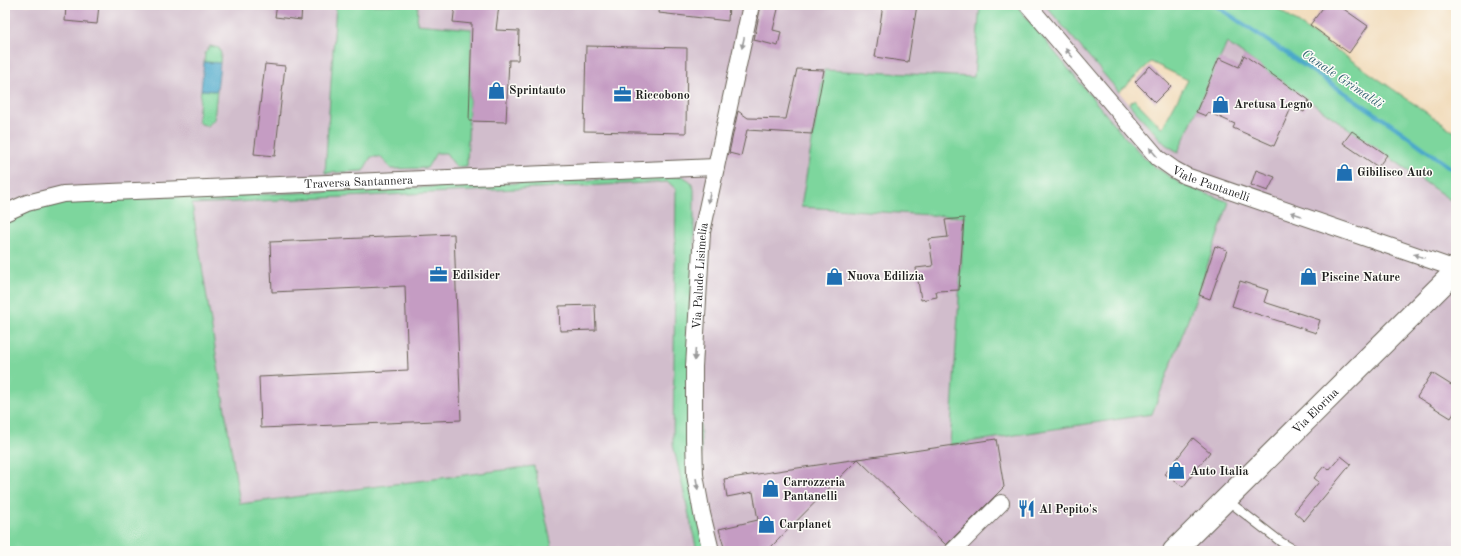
<svg xmlns="http://www.w3.org/2000/svg" width="1461" height="556" viewBox="0 0 1461 556" font-family="'Old Standard TT',serif">
	<rect width="100%" height="100%" fill="#fdfcf7"/>
	<filter id="ink" filterUnits="userSpaceOnUse"><feTurbulence type="fractalNoise" baseFrequency=".025" numOctaves="2"/><feDisplacementMap in="SourceGraphic" scale="8" xChannelSelector="R" yChannelSelector="G"/><feConvolveMatrix kernelMatrix="1 2 1 2 8 2 1 2 1" color-interpolation-filters="sRGB"/></filter>
	<filter id="wash" filterUnits="userSpaceOnUse"><feTurbulence type="fractalNoise" baseFrequency=".012" numOctaves="4" result="noise"/><feDisplacementMap in="SourceGraphic" scale="16" xChannelSelector="R" yChannelSelector="G"/><feGaussianBlur stdDeviation="0.9" result="paint"/><feColorMatrix in="noise" values="0 0 0 0 0 0 0 0 0 0 0 0 0 0 0 0 0 1.4 0 .05"/><feComposite in="paint" operator="in"/></filter>
	<g filter="url(#wash)">
		<rect width="100%" height="100%" fill="#f2ddbd"/>
		<path fill="#d1bdcc" d="M5 5H1045L1153 132 1177 152 1227 42 1456 204V551H553L534 466 240 504 192 204 5 234Z"/>
		<g fill="#7dd69d" stroke="#4c795c">
			<path d="M336 5H418L417 24 472 29 467 166 456 167 446 153H436L427 168 391 169 381 157H371L363 171 325 173Z"/>
			<path d="M980 5H1016L1122 134 1144 157 1155 167 1183 185 1229 202 1197 296 1152 414 950 445 964 217 801 207 824 70 974 77Z"/>
			<path d="M1045 5H1272L1456 133V204L1227 43 1178 152 1165 144 1129 104 1134 99 1162 128 1188 80 1151 62 1119 92Z"/>
			<path d="M210 46 219 48 221 54 220 63 204 62 205 53Z"/>
			<path d="M201 90 217 91 214 120 207 126 199 123 198 118Z"/>
			<path d="M682 176 690 181 694 189V250L705 551H697L673 444 676 189 668 182 192 204 240 504 534 466 553 551H5V222L27 211 65 201 176 196 200 197Z"/>
		</g>
		<path fill="#4ba8ca" stroke="#346273" d="M204 62 220 63 217 91 201 90Z"/>
		<g fill="none" stroke-linecap="round" stroke-linejoin="round">
			<path stroke="#4ba8ca" stroke-width="4.5" d="M1215 5 1395 127 1456 172"/>
		</g>
		<g id="blocks">
			<g fill="#c59cc3">
				<path d="M66 5H99L97 24 65 21Z"/>
				<path d="M277 5H302L301 20 275 17Z"/>
				<path d="M455 5H499L496 30 519 31 518 60H509L506 122 469 121 472 24 453 22Z"/>
				<path d="M660 5H729L728 21 659 13Z"/>
				<path d="M761 5H779L773 30 781 32 778 46 754 40Z"/>
				<path d="M883 5H917L908 62 875 57Z"/>
				<path d="M1325 5H1338L1368 26 1349 53 1310 25Z"/>
				<path d="M586 46 687 48 686 133 584 131Z"/>
				<path d="M1244 55 1309 100 1304 112 1292 106 1274 146 1233 128 1235 124 1208 112 1206 116 1196 112 1219 58 1239 67Z"/>
				<path d="M265 64 285 66 275 156 254 154Z"/>
				<path d="M1150 66 1171 86 1155 102 1135 82Z"/>
				<path d="M797 69 824 70 812 134 747 130 741 156 729 153 738 111 748 118 786 119Z"/>
				<path d="M1352 131 1387 155 1378 167 1343 143Z"/>
				<path d="M1256 170 1275 177 1268 191 1251 185Z"/>
				<path d="M964 218 959 290 936 291 937 297 921 300 916 268 933 266 929 239 948 237 945 220Z"/>
				<path d="M454 234 461 420 261 428 259 377 408 370 405 286 272 292 270 242Z"/>
				<path d="M1215 246 1227 250 1210 299 1199 295Z"/>
				<path d="M1240 281 1268 290 1264 302 1320 320 1316 333 1232 306Z"/>
				<path d="M595 305 596 330 560 331 559 306Z"/>
				<path d="M1432 373 1456 388V410L1451 418 1417 397Z"/>
				<path d="M1193 438 1210 452 1183 487 1165 474Z"/>
				<path d="M996 439 1004 487 946 545 858 459Z"/>
				<path d="M1341 456 1351 464 1304 521 1294 512 1319 482 1314 478 1324 466 1329 470Z"/>
				<path d="M858 459 767 551H725L719 529 758 520 753 492 727 497 724 479Z"/>
			</g>
		</g>
	</g>
	<g filter="url(#ink)">
		<use href="#blocks" fill-opacity="0" stroke="#676054" stroke-width="1"/>
		<g fill="none" stroke-linecap="round" stroke-linejoin="round">
			<defs>
				<path id="lane" d="M1227 500 1281 542 1297 551"/>
				<g id="street">
					<path id="s1" d="M1028 5 1158 158 1175 170 1186 176 1456 269"/>
					<path id="s2" d="M5 213 27 203 63 194 716 167"/>
					<path id="s3" d="M711 551 702 514 695 475 694 438V367L702 232 751 5"/>
					<path d="M953 551 1001 503"/>
				</g>
				<g id="primary">
					<path id="s4" d="M1174 551 1456 271"/>
				</g>
			</defs>
			<use href="#lane" stroke="#676054" stroke-width="10"/>
			<use href="#street" stroke="#676054" stroke-width="18"/>
			<use href="#primary" stroke="#676054" stroke-width="24"/>
			<use href="#lane" stroke="#fff" stroke-width="8"/>
			<use href="#street" stroke="#fff" stroke-width="16"/>
			<use href="#primary" stroke="#fff" stroke-width="22"/>
		</g>
		<defs><path id="oneway-solid" d="M-6-.8H1V-3.2L6.5 0L1 3.2V.8H-6Z"/></defs>
		<g fill="#999">
			<use href="#oneway-solid" transform="translate(743 43) rotate(102)"/>
			<use href="#oneway-solid" transform="translate(1069 53) rotate(-130)"/>
			<use href="#oneway-solid" transform="translate(1153 152) rotate(-130)"/>
			<use href="#oneway-solid" transform="translate(709 198) rotate(102)"/>
			<use href="#oneway-solid" transform="translate(1296 214) rotate(-161)"/>
			<use href="#oneway-solid" transform="translate(1419 256) rotate(-161)"/>
			<use href="#oneway-solid" transform="translate(695 355) rotate(94)"/>
			<use href="#oneway-solid" transform="translate(697 484) rotate(81)"/>
		</g>
	</g>
	<defs>
		<symbol id="shop-bare" viewBox="-9 -9 18 18"><path d="M-5-2.5h2.3a2.7 3.5 0 0 1 5.4 0H5L5.5 6h-11ZM-1.5-2.5h3a1.5 2.3 0 0 0-3 0Z" fill="#1f6fb2" stroke="#fdfcf7" stroke-width="2.5" paint-order="stroke"/></symbol>
		<symbol id="office-bare" viewBox="-9 -9 18 18"><path d="M-6-3h4V-5.5h4V-3h4V5H-6ZM-1-4.5V-3h2v-1.5ZM-6 0V1H6V0Z" fill="#1f6fb2" stroke="#fdfcf7" stroke-width="2.5" paint-order="stroke"/></symbol>
		<symbol id="restaurant-bare" viewBox="-9 -9 18 18"><path d="M-5-6h1v4h1v-4h1v4h1v-4h1v5L-1.5 .5V6h-2V.5L-5-1ZM5-6V6H3V1.5H1.5Q1.5-4 5-6Z" fill="#1f6fb2" stroke="#fdfcf7" stroke-width="2.5" paint-order="stroke"/></symbol>
	</defs>
	<g fill-rule="evenodd">
		<use href="#shop-bare" x="484" y="78" width="25" height="25"/>
		<use href="#office-bare" x="610" y="82" width="25" height="25"/>
		<use href="#shop-bare" x="1208" y="92" width="25" height="25"/>
		<use href="#shop-bare" x="1332" y="160" width="25" height="25"/>
		<use href="#office-bare" x="426" y="262" width="25" height="25"/>
		<use href="#shop-bare" x="822" y="264" width="25" height="25"/>
		<use href="#shop-bare" x="1296" y="264" width="25" height="25"/>
		<use href="#shop-bare" x="1164" y="458" width="25" height="25"/>
		<use href="#shop-bare" x="758" y="476" width="25" height="25"/>
		<use href="#restaurant-bare" x="1014" y="496" width="25" height="25"/>
		<use href="#shop-bare" x="754" y="512" width="25" height="25"/>
	</g>
	<g text-anchor="middle" stroke-width="3" stroke-linejoin="round" paint-order="stroke">
		<g font-size="12" font-weight="bold" fill="#1c1c1c" stroke="#fdfcf7" text-anchor="start">
			<text x="509" y="94">Sprintauto</text>
			<text x="635" y="99">Riccobono</text>
			<text x="1234" y="108">Aretusa Legno</text>
			<text x="1357" y="176">Gibilisco Auto</text>
			<text x="452" y="279">Edilsider</text>
			<text x="847" y="280">Nuova Edilizia</text>
			<text x="1321" y="281">Piscine Nature</text>
			<text x="1190" y="475">Auto Italia</text>
			<text x="783" y="486">Carrozzeria<tspan x="783" dy="14">Pantanelli</tspan></text>
			<text x="1039" y="513">Al Pepito's</text>
			<text x="779" y="528">Carplanet</text>
		</g>
		<g font-size="12" fill="#1c1c1c" stroke="#fdfcf7">
			<text dy="4" stroke="none"><textPath href="#s2" startOffset="357">Traversa Santannera</textPath></text>
			<text dy="4" stroke="none"><textPath href="#s1" startOffset="260">Viale Pantanelli</textPath></text>
			<text dy="4" stroke="none"><textPath href="#s3" startOffset="277">Via Palude Lisimelia</textPath></text>
			<text dy="4" stroke="none"><textPath href="#s4" startOffset="199">Via Elorina</textPath></text>
		</g>
		<g font-size="13" font-style="italic" fill="#346273" stroke="#fdfcf7">
			<text transform="translate(1343 78) rotate(34)" y="5">Canale Grimaldi</text>
		</g>
	</g>
	<rect width="1461" height="556" fill="none" stroke="#fdfcf7" stroke-width="20"/>
</svg>
